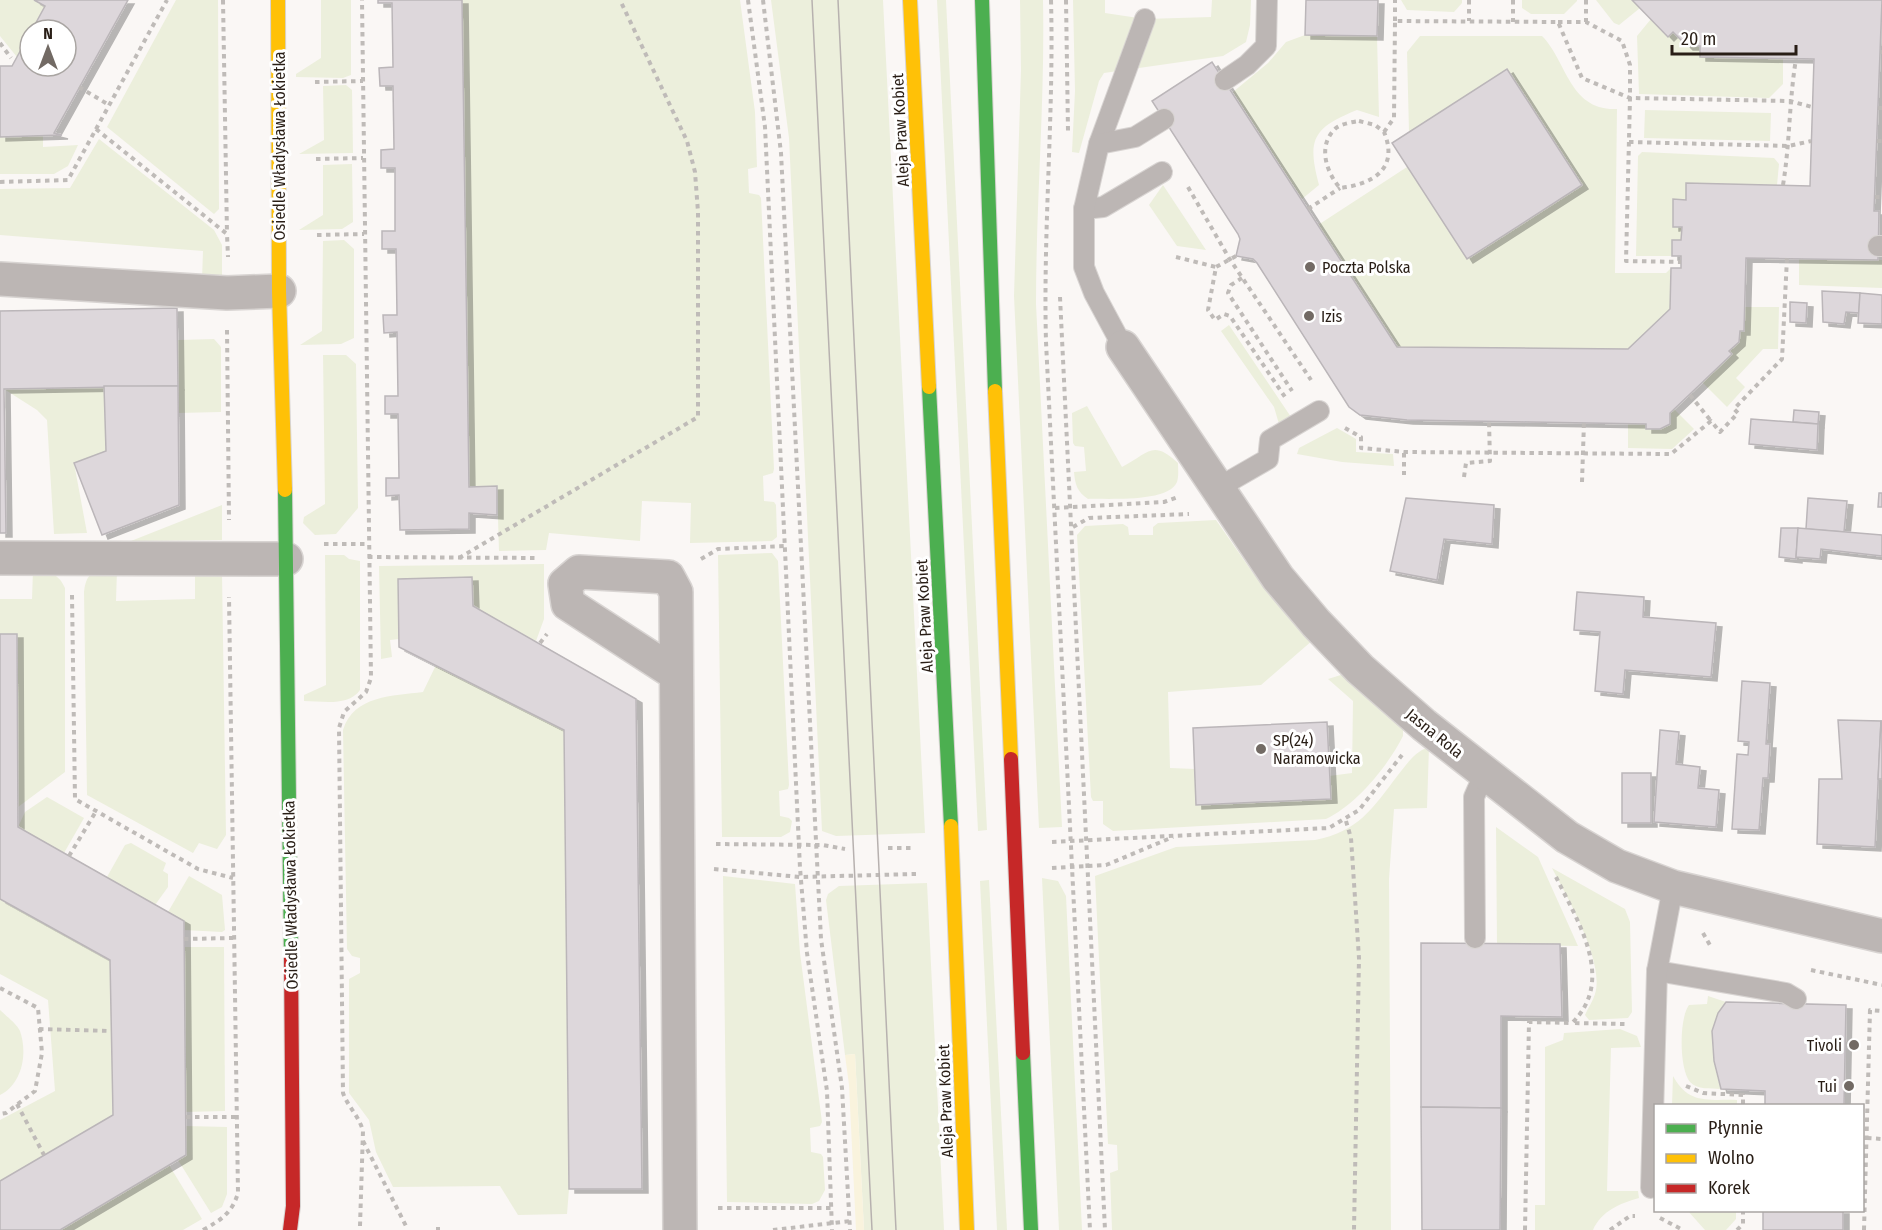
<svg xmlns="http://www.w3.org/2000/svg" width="1882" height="1230" viewBox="0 0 1882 1230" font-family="'Fira Sans Condensed',sans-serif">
	<defs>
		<filter id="shadow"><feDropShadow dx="6" dy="4" stdDeviation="0" flood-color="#0004"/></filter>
	</defs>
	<rect width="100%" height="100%" fill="#faf7f5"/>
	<g fill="#ecefdc">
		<path d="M0 0H34L45 6 17 57 0 36Z"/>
		<path d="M176 0H218L219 209 214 214 107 127Z"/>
		<path d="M321 0H351V75L343 78 296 77V74L321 58Z"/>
		<path d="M462 0H740L755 112 757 167 748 169 749 193 759 195 761 198 774 469 773 473 763 476 764 501 774 502 776 505 777 537 772 541 690 543 691 503 642 501 640 541 549 533 546 550 499 551 497 486 469 487Z"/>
		<path d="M771 0H883L925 833 836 836 822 831 789 138Z"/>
		<path d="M937 0H946L987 830 978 831Z"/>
		<path d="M1020 0H1043C1045 102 1036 202 1036 304L1062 827 1039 828 1014 296 1021 70Z"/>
		<path d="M1073 0H1105V13L1145 19 1211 17 1212 0H1251L1250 25 1246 42 1223 56 1104 73 1099 81 1079 153 1072 152 1075 91Z"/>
		<path d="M1401 0H1462V3L1454 12 1407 10Z"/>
		<path d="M1522 0H1577V1L1564 14H1531L1522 8Z"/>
		<path d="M1596 0H1632L1640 8 1619 25 1614 23Z"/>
		<path d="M1651 19 1668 37 1673 32 1687 46H1700V57L1783 59V84L1769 98 1639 94 1637 36Z"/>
		<path d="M1305 35 1377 36 1379 117 1357 110C1312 128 1307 140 1319 185L1302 199 1233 92 1268 63 1286 42Z"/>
		<path d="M1420 36H1542C1567 61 1569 111 1617 109L1615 273H1666L1671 268 1670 309 1628 349 1397 347 1318 225 1407 167 1467 259 1581 184 1507 69 1409 132 1407 52Z"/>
		<path d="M346 85 352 90 353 153 299 154 324 140 323 86Z"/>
		<path d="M1645 110 1771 113 1770 141 1644 138Z"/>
		<path d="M43 136V147L78 145 68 166 54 174H0V137Z"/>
		<path d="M99 139 214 230 222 245V281L202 280 203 251 0 235V189L70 188Z"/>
		<path d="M1642 152 1774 158 1779 164 1777 185 1687 183 1686 200 1673 199V227H1682L1681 240H1672V256H1636L1638 156Z"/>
		<path d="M352 164 353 222 342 229 299 230 323 215V165Z"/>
		<path d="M1163 185 1206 250 1177 246 1149 205Z"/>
		<path d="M344 240 354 249V338L341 344 300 345 322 331 323 241Z"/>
		<path d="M1799 258 1882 260V288L1799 285Z"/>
		<path d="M1745 307H1779L1778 349H1763L1736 378 1745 387 1727 407 1702 382 1732 354 1729 351 1739 342 1740 331 1744 330Z"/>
		<path d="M1229 325 1291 417 1279 424 1274 407 1221 331Z"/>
		<path d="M214 339 221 347V412L178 413V340Z"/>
		<path d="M323 355H346L356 364 358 508 336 534 315 535 303 523 304 517 325 504Z"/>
		<path d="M104 386 106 451 74 463 87 533 54 534 47 420 37 410 4 389Z"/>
		<path d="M1087 406 1122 467C1149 453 1152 439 1178 463 1178 469 1179 476 1177 482 1168 503 1108 498 1088 499 1077 492 1075 484 1074 472L1086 471 1084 447 1075 446 1073 443 1072 413Z"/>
		<path d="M1674 409 1694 429 1672 449 1628 448V424H1646V429H1660L1670 424V413Z"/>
		<path d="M1337 428 1356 439V452L1393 454 1394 466 1342 462 1297 454 1299 448Z"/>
		<path d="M222 505V540L131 541Z"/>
		<path d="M1216 520 1253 573 1313 640 1261 685 1168 692 1170 768 1195 769 1197 805 1331 799 1329 776 1352 773 1353 701 1328 679 1344 674 1403 728V736C1388 766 1356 805 1326 819L1113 831 1103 824V801H1093L1091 797 1077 535 1085 526 1123 524 1128 527 1129 535H1153V527L1158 523Z"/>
		<path d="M772 553 778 561 789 785 788 789 779 791 780 816 789 818 792 821 790 832 781 837H722L718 555Z"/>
		<path d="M325 555H344L349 559 360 561V690C348 707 322 701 304 701V695L326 685Z"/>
		<path d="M544 564V619L536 641 473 606 472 577 398 579 399 639 390 640 392 657 381 659 379 566Z"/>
		<path d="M195 569 222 573 226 835 217 849 199 843 193 853 87 795 84 592C87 568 96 572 117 570L116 601 195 599Z"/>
		<path d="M33 570C48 572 58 572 65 588V772L18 807 17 634H0V599H32Z"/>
		<path d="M436 665 564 730 569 1189 567 1214 518 1215 500 1186 393 1187 376 1152 369 1120 349 1093V979L360 973V958L352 956 347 949 343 730C354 695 393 696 423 692Z"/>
		<path d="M1429 747 1427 808 1394 809 1389 879 1391 1230H1112L1110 1173 1118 1170 1117 1145 1108 1144 1095 876 1176 847 1315 840C1358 832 1373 808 1398 775 1408 763 1414 752 1429 747Z"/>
		<path d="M47 797 84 818 64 853 18 827 25 812Z"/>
		<path d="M1496 827 1538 857 1578 946 1497 945Z"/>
		<path d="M131 843 166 863 163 871 168 874V887L155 905 107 877 125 845Z"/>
		<path d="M1552 868 1625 909 1630 922 1632 1012 1628 1018 1589 1020 1585 1015C1588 1008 1593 1001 1595 994 1605 962 1567 897 1552 868Z"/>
		<path d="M189 876 222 895 225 930 222 932 184 930 168 912Z"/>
		<path d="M723 876 795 884 800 953 822 1122 820 1126 810 1128 811 1152 821 1154 823 1157 825 1190 819 1201 812 1204 727 1202Z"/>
		<path d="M1042 878 1058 881 1066 896 1082 1230H1059Z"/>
		<path d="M989 880 1007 1230H997L980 881Z"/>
		<path d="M927 883 944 1230H864L855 1054 845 1055 826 900 828 894 839 886Z"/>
		<path d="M0 899 110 960 113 1115 0 1181V1120L55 1091 48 1000 0 974Z"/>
		<path d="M184 947H224L225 1111 185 1112Z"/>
		<path d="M1708 996 1726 1002C1707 1029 1711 1058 1721 1089 1711 1088 1697 1090 1690 1082 1679 1069 1679 1018 1689 1005L1707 1004Z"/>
		<path d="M0 1010C6 1016 17 1024 20 1031 28 1054 22 1084 0 1095Z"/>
		<path d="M1620 1029 1637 1036 1641 1047 1611 1048 1607 1191H1638L1639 1198C1621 1203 1601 1211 1593 1230H1535V1205H1545V1047L1563 1040 1564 1033Z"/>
		<path d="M1673 1076C1689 1105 1708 1099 1737 1100V1105H1672Z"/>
		<path d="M186 1126 227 1127V1194L222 1207 211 1213 178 1160 186 1155Z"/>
		<path d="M169 1165 202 1219 183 1230H60Z"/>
		<path d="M1688 1211H1736V1219L1726 1230H1705Z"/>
	</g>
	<path fill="#f9f3dd" d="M855 1054 864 1230H856L849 1085 845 1055Z"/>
	<g fill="#ddd7db" stroke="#bbb6b9" stroke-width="1.5" filter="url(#shadow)">
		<path d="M34 0H128L54 133 62 135 0 137V66H12L30 33V66H66V30H32L45 6Z"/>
		<path d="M378 0H462L469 487 497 486V515L469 513V529L400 530 399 495 386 496V478H399L398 414H385V396H398L397 332 384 333 383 315H397L396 249H382V231H395V168H381V150L394 149 393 86H380L379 68 393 67 392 3H378Z"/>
		<path d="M1306 0H1378L1377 36 1305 35Z"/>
		<path d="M1632 0H1882L1874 211H1879L1878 260 1746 258 1744 331H1740L1739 342 1729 351 1732 354 1670 413V424L1660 429H1646V424L1407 420 1360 415 1349 407 1257 263 1253 259 1236 256 1240 239 1238 234 1152 101 1212 62 1397 347 1628 349 1670 309 1671 268H1681V256H1672V240H1681L1682 227H1673V199L1686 200V183L1810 186 1814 59 1700 57V46H1687L1673 32 1668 37Z"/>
		<path d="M1507 69 1582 185 1467 259 1392 143Z"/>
		<path d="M1822 291 1860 293 1859 313 1846 312 1844 324 1823 322Z"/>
		<path d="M1860 293 1882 295V324L1858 323Z"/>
		<path d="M1790 302 1807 303 1806 323 1790 322Z"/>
		<path d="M177 308 178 386 4 389 6 533H0V311Z"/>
		<path d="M104 386H178L179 505 102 535 74 463 106 451Z"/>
		<path d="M1794 410 1819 412 1818 424 1793 422Z"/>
		<path d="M1751 419 1818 424 1817 450 1749 444Z"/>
		<path d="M1879 493H1882V507H1878Z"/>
		<path d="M1406 498 1494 505 1492 544 1444 539 1437 580 1390 571Z"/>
		<path d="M1808 498 1847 501 1844 532 1806 529Z"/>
		<path d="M1781 528H1798L1796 559 1779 557Z"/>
		<path d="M1798 528 1882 535V556L1821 549 1820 559 1796 557Z"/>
		<path d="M472 577 473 606 636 699 642 1189H569L564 730 399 647 398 579Z"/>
		<path d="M1577 592 1644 597 1643 617 1716 623 1711 677 1625 670 1623 694 1595 691 1600 632 1574 630Z"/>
		<path d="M0 634H17L18 827 184 921 186 1155 60 1230H0V1181L113 1115 110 960 0 899Z"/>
		<path d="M1742 681 1770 683 1766 744H1770L1768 778H1763L1759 830 1732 829 1737 754 1748 755 1749 742 1738 741Z"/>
		<path d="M1838 720 1881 721 1875 847 1817 844 1819 779H1842Z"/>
		<path d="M1881 721H1882V779H1878Z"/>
		<path d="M1327 722 1331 799 1196 805 1193 728Z"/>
		<path d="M1660 730 1679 732 1676 764 1700 767 1698 788 1719 790 1716 827 1654 822Z"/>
		<rect x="1622" y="773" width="29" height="50"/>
		<path d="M1421 943 1560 944 1562 1017 1501 1016V1108L1421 1107Z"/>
		<path d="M1726 1002 1846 1005 1844 1106H1765V1091L1721 1089 1714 1061 1712 1031 1718 1013Z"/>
		<path d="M1421 1107 1501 1108 1500 1230H1422Z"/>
		<rect x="1763" y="1210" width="80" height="20"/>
	</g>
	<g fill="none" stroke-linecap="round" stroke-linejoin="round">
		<defs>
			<g id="lane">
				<path d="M1225 80 1247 65 1266 46 1267 0"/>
				<path d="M1099 144 1145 19"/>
				<path d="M1084 209 1103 207 1162 172"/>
				<path d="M1878 246H1882"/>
				<path d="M1123 347 1094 293 1084 267V209L1099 144 1135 137 1164 119"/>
				<path d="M1216 489 1268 459 1270 440 1319 411"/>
				<path d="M1475 938 1474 797 1485 772"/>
				<path d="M1657 971 1786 993 1796 999"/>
				<path d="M1651 1188 1657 971 1673 887"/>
			</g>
			<g id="street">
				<path d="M0 279 227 293 279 291"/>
				<path d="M1123 347 1278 578 1316 623 1360 669 1424 725 1567 837 1617 866 1673 887 1882 936"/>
				<path d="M0 558 286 559"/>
				<path d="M676 674 568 604 565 584 579 572 668 577 676 592 680 1230"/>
			</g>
			<g id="fast">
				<path d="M982 0 995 391"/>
				<path d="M929 387 951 826"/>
				<path d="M285 490 291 957"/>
				<path d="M1023 1053 1031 1230"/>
			</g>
			<g id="slow">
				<path d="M278 0 279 291 285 490"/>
				<path d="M910 0 929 387"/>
				<path d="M995 391 1011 759"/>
				<path d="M951 826 967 1230"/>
			</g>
			<g id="jam">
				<path d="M1011 759 1023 1053"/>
				<path d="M290 1230 293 1206 291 957"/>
			</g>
		</defs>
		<use href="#lane" stroke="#d8d4d2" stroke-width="22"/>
		<use href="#street" stroke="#d8d4d2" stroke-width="36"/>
		<use href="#fast" stroke="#d8d4d2" stroke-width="16"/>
		<use href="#slow" stroke="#d8d4d2" stroke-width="16"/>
		<use href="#jam" stroke="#d8d4d2" stroke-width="16"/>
		<g stroke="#bfbbb8" stroke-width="4" stroke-dasharray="4.5 4.5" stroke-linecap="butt">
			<path d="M223 0 227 234"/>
			<path d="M748 0 765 127 800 868 807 953 827 1091 832 1230"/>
			<path d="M763 0 781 153 821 939 842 1088 850 1230"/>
			<path d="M1051 0C1054 114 1043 228 1046 342L1090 1230"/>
			<path d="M1066 0 1068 131"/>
			<path d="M1469 0V21"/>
			<path d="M1513 0V22"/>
			<path d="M1586 0V22"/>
			<path d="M1395 21V0"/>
			<path d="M1558 22H1586L1622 41 1630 65V98L1626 261 1681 262"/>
			<path d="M0 43 11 58"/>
			<path d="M1880 52H1882"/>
			<path d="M315 82 363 81"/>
			<path d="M79 87 109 105"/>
			<path d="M1878 108H1882"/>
			<path d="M1359 121 1375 125 1384 132C1399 168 1374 184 1340 188 1326 172 1317 145 1336 128 1341 124 1352 122 1359 121Z"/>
			<path d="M96 129 227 234 228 257"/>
			<path d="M1384 132 1394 118 1395 21 1558 22 1582 78 1630 98 1790 101 1812 107"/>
			<path d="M1877 141H1882"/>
			<path d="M1629 142 1789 146 1811 141"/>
			<path d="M316 159 363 158"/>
			<path d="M0 182 68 180 167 0"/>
			<path d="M1783 185C1790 143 1789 101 1796 59"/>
			<path d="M1188 187 1229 258 1311 380"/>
			<path d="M1875 197H1882"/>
			<path d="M1308 209 1340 188"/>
			<path d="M317 235 364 234"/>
			<path d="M1236 256 1216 267 1208 310 1215 320 1224 314 1230 316 1285 397"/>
			<path d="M1176 257 1216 267"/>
			<path d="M1242 278 1231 285 1228 293 1292 391"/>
			<path d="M1060 297 1105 1230"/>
			<path d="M227 330 229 520"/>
			<path d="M1690 395 1711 421"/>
			<path d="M1345 428 1361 437V448L1404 452 1671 454 1711 421 1720 432 1738 413 1734 409 1782 359 1787 258"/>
			<path d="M1404 453V475"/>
			<path d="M1464 477 1466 463 1490 461 1489 421"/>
			<path d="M1582 482 1584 422"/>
			<path d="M1055 508 1164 502 1178 497"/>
			<path d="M1073 527 1089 518 1189 514"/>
			<path d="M324 544H368"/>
			<path d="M368 557 539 558"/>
			<path d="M459 558 698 417V212L695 172 687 141 620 0"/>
			<path d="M701 559 718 549 784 546"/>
			<path d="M72 595 75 799 198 869 233 878"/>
			<path d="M540 643 547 634"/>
			<path d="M1346 821 1351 838 1359 958 1354 1230"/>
			<path d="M1052 842 1329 828 1359 810 1402 755"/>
			<path d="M716 844 823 845 845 849"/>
			<path d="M888 848H915"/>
			<path d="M69 856 95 813"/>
			<path d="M1052 868 1106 865 1173 837"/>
			<path d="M714 869 800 877 916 874"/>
			<path d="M1556 877C1578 922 1616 980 1572 1023L1626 1024"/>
			<path d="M1703 933 1711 947"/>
			<path d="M184 939 233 938"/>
			<path d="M1811 970 1882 985"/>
			<path d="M0 988 38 1008 42 1053 35 1091 6 1113 0 1114"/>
			<path d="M39 1029 111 1031"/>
			<path d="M1686 1086 1703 1093 1743 1095V1106"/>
			<path d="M17 1104 44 1155"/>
			<path d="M186 1117H236"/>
			<path d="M1867 1138 1882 1139"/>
			<path d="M363 1141 406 1226"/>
			<path d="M718 1208H832"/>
			<path d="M1660 1218 1683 1230"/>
			<path d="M360 1226 363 1131C359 1116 348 1107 343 1093L339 728 344 712 366 692 371 678 362 0"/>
			<path d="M438 1227V1230"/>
			<path d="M203 1230C221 1220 232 1213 238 1193L229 597"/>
			<path d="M773 1230 850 1221"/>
			<path d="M1525 1230 1529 1022 1572 1023"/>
			<path d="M1610 1230 1630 1216H1635"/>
			<path d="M1737 1230 1743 1224V1210"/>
			<path d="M1864 1230 1870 1010 1882 1011"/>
		</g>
		<use href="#lane" stroke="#bcb6b4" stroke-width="20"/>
		<use href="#street" stroke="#bcb6b4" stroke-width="33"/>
		<use href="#fast" stroke="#4caf50" stroke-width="14"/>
		<use href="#slow" stroke="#ffc107" stroke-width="14"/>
		<use href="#jam" stroke="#c62828" stroke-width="14"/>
		<g stroke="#b7b1af" stroke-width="1.5">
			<path d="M812 0 872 1230"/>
			<path d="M838 0 896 1230"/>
		</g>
	</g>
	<g fill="#726a64" stroke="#fff" stroke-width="2">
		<circle cx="1310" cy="267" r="6"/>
		<circle cx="1309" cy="316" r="6"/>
		<circle cx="1261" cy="749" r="6"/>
		<circle cx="1854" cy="1045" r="6"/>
		<circle cx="1849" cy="1086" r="6"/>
	</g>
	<g text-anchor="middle" stroke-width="6" stroke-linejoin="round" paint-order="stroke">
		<g font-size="16" fill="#291e16" stroke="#fff">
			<text transform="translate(900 130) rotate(-93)" y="6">Aleja Praw Kobiet</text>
			<text transform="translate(279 146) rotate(-90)" y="6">Osiedle Władysława Łokietka</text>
			<text transform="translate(924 616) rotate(-93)" y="6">Aleja Praw Kobiet</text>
			<text transform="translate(1435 733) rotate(39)" y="6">Jasna Rola</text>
			<text transform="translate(290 895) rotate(-91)" y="6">Osiedle Władysława Łokietka</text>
			<text transform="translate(945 1101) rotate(-92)" y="6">Aleja Praw Kobiet</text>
		</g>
		<g font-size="16" fill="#291e16" stroke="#fff" text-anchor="start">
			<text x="1322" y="273">Poczta Polska</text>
			<text x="1321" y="322">Izis</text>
			<text x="1273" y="746">SP(24)<tspan x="1273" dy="18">Naramowicka</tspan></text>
			<text x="1842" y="1051" text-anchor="end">Tivoli</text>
			<text x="1837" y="1092" text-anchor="end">Tui</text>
		</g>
	</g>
	<rect x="1654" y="1104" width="210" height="108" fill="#ffffff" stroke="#a9a5a2" stroke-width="1.5"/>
	<rect x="1666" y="1124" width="30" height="9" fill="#4caf50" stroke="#a9a5a2" stroke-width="1.5"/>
	<text x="1708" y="1134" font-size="18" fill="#291e16">Płynnie</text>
	<rect x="1666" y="1154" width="30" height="9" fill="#ffc107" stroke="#a9a5a2" stroke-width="1.5"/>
	<text x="1708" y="1164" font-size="18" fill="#291e16">Wolno</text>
	<rect x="1666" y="1184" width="30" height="9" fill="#c62828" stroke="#a9a5a2" stroke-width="1.5"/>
	<text x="1708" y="1194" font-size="18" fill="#291e16">Korek</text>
	<g transform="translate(48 48)"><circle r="28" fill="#ffffff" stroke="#a9a5a2" stroke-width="1.5"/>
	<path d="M0-4.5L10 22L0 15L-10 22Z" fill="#726a64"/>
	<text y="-9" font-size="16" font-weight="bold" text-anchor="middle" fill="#291e16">N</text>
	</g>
	<path d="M1672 45v9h124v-9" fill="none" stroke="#291e16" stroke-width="3"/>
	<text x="1681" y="45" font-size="18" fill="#291e16" stroke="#ffffff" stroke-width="4.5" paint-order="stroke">20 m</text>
</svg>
